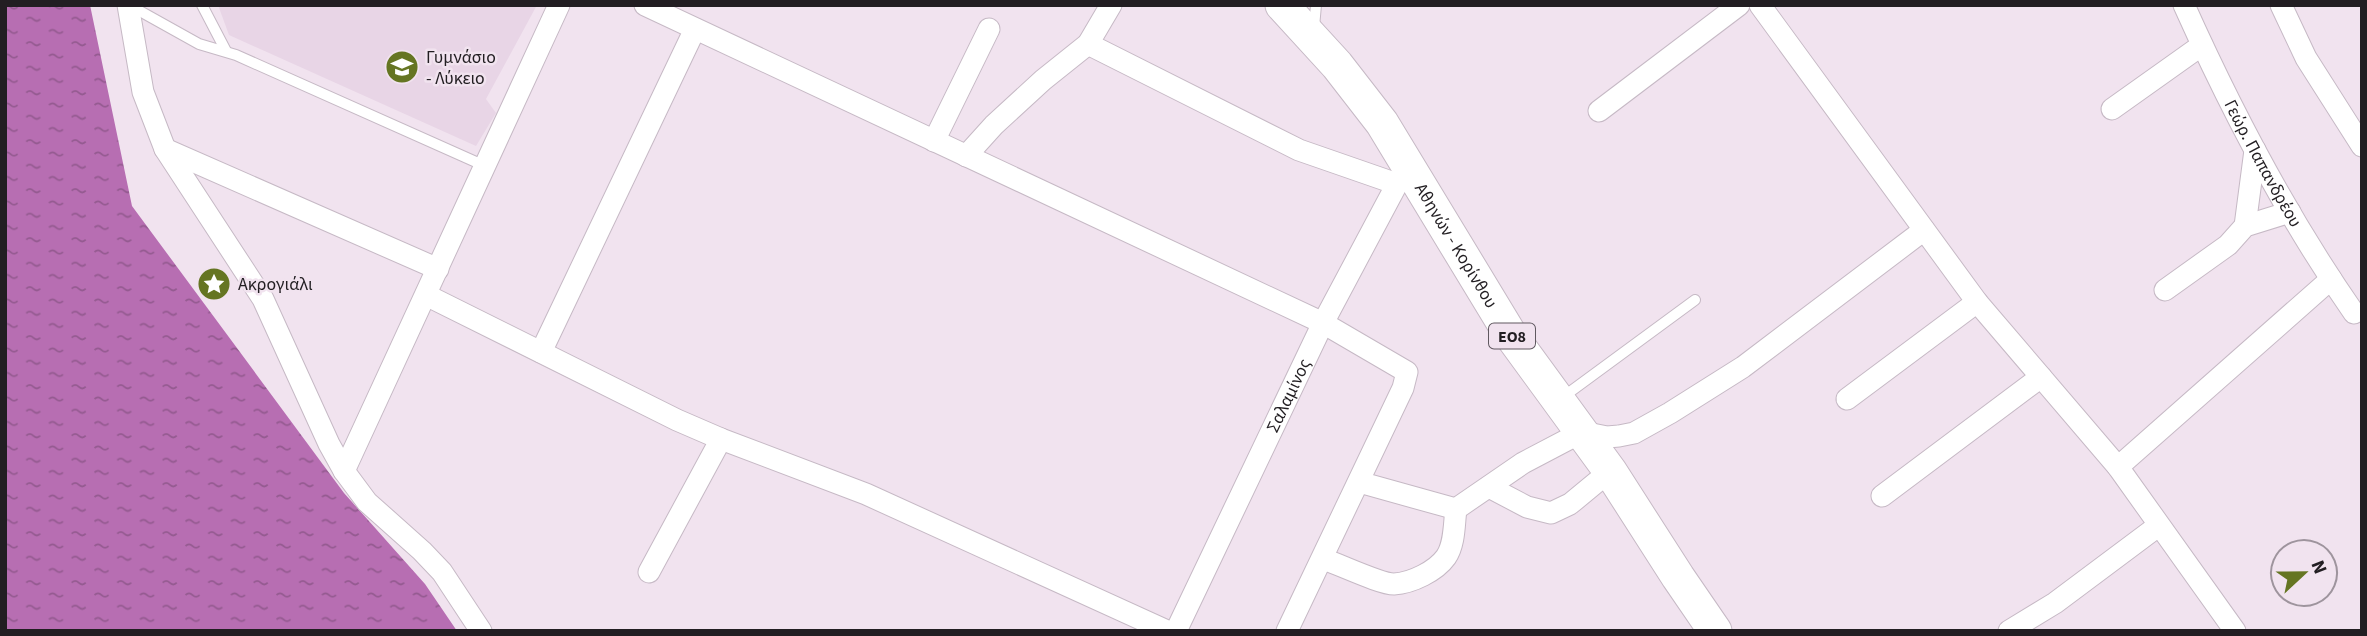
<svg xmlns="http://www.w3.org/2000/svg" width="2367" height="636" viewBox="0 0 2367 636" font-family="'Source Sans 3',sans-serif">
	<defs>
		<pattern id="water-ripples" width="26" height="14" patternUnits="userSpaceOnUse" patternTransform="scale(1.75)"><rect width="26" height="14" fill="#b76eb2"/><path d="M2 4q2-2 4 0t4 0M15 11q2-2 4 0t4 0" fill="none" stroke="#945a90"/></pattern>
	</defs>
	<rect width="100%" height="100%" fill="#f1e3ef"/>
	<path fill="#e8d5e6" d="M218 5H537L486 99 496 113 476 146 229 35Z"/>
	<path fill="url(#water-ripples)" d="M5 5H90L132 206 344 493 425 584 457 631H5Z"/>
	<g fill="none" stroke-linecap="round" stroke-linejoin="round">
		<defs>
			<g id="service">
				<path d="M129 5 199 44 236 55 485 166"/>
				<path d="M202 5 226 51"/>
				<path d="M1314 27 1316 5"/>
				<path d="M1563 397 1695 300"/>
			</g>
			<g id="minor">
				<path d="M128 5 143 92 165 149 263 299 329 444 344 471 367 502 422 551 442 572 481 631"/>
				<path d="M645 5 1323 323 1407 372 1403 388 1287 631"/>
				<path d="M1760 5 1977 302 2118 467 2235 631"/>
				<path id="s1" d="M2184 5C2232 112 2287 217 2354 313"/>
				<path d="M2281 5 2306 58 2362 146"/>
				<path d="M1088 44 1299 150 1397 184"/>
				<path d="M2112 109 2202 45"/>
				<path d="M1599 111 1739 5"/>
				<path d="M934 141 989 29"/>
				<path d="M165 149 438 269"/>
				<path d="M966 156 994 125 1043 80 1088 44 1111 5"/>
				<path d="M2245 226 2255 150"/>
				<path d="M2165 290 2228 245 2245 226 2290 212"/>
				<path d="M426 295 677 420 721 439 866 494 1167 631"/>
				<path d="M541 352 695 29"/>
				<path d="M1847 399 1977 302"/>
				<path d="M2118 467 2331 279"/>
				<path d="M344 471 559 5"/>
				<path d="M1359 482 1456 509 1523 463 1582 432 1607 437 1619 436 1634 433 1670 413 1743 367 1924 230"/>
				<path d="M1489 487 1527 507 1551 513 1570 504 1610 471"/>
				<path d="M1882 496 2041 377"/>
				<path d="M1323 559C1339 564 1380 584 1394 584 1412 583 1436 571 1446 557 1455 544 1454 523 1456 509"/>
				<path d="M649 572 721 439"/>
				<path id="s2" d="M1176 631 1323 323 1397 184 1409 167"/>
				<path d="M2009 631 2055 603 2158 526"/>
			</g>
			<g id="primary">
				<path id="s3" d="M1282 5 1337 65 1382 123 1510 334 1610 471 1678 577 1715 631"/>
			</g>
		</defs>
		<use href="#service" stroke="#c6b9c5" stroke-width="12"/>
		<use href="#minor" stroke="#c6b9c5" stroke-width="23"/>
		<use href="#primary" stroke="#c6b9c5" stroke-width="35"/>
		<use href="#service" stroke="#fff" stroke-width="10"/>
		<use href="#minor" stroke="#fff" stroke-width="21"/>
		<use href="#primary" stroke="#fff" stroke-width="33"/>
	</g>
	<defs>
		<symbol id="school-disc" viewBox="-11 -11 22 22"><circle r="9.5" fill="#657522" stroke="#f1e3ef"/><path d="M0-5L7-2L0 1L-7-2ZM-4 1L0 2.5L4 1V4Q0 6-4 4Z" fill="#fff"/></symbol>
		<symbol id="sight-disc" viewBox="-11 -11 22 22"><circle r="9.5" fill="#657522" stroke="#f1e3ef"/><path d="M0-6L1.8-2.2L6-1.7L2.9 1.2L3.7 5.4L0 3.3L-3.7 5.4L-2.9 1.2L-6-1.7L-1.8-2.2Z" fill="#fff"/></symbol>
	</defs>
	<g fill-rule="evenodd">
		<use href="#school-disc" x="383" y="48" width="38" height="38"/>
		<use href="#sight-disc" x="195" y="265" width="38" height="38"/>
	</g>
	<g text-anchor="middle" stroke-width="5" stroke-linejoin="round" paint-order="stroke">
		<rect fill="#f1e3ef" stroke="#605960" stroke-width="2" x="1489" y="323.5" width="46" height="25" rx="5"/>
		<g font-size="16" font-weight="bold" fill="#221e22">
			<text x="1512" y="342">ΕΟ8</text>
		</g>
		<g font-size="18" fill="#221e22" stroke="#f1e3ef" text-anchor="start">
			<text x="426" y="63">Γυμνάσιο<tspan x="426" dy="21">- Λύκειο</tspan></text>
			<text x="238" y="290">Ακρογιάλι</text>
		</g>
		<g font-size="18" fill="#221e22" stroke="#f1e3ef">
			<text dy="6" stroke="none"><textPath href="#s1" startOffset="177">Γεώρ. Παπανδρέου</textPath></text>
			<text dy="6" stroke="none"><textPath href="#s3" startOffset="298">Αθηνών - Κορίνθου</textPath></text>
			<text dy="6" stroke="none"><textPath href="#s2" startOffset="261">Σαλαμίνος</textPath></text>
		</g>
	</g>
	<rect width="2367" height="636" fill="none" stroke="#221e22" stroke-width="14"/>
	<g transform="translate(2304 573) rotate(68)"><circle r="33" fill="#f1e3ef" stroke="#9e949d" stroke-width="2"/>
	<path d="M0-5L12 26L0 18L-12 26Z" fill="#657522"/>
	<text y="-10" font-size="19" font-weight="bold" text-anchor="middle" fill="#221e22">N</text>
	</g>
</svg>
